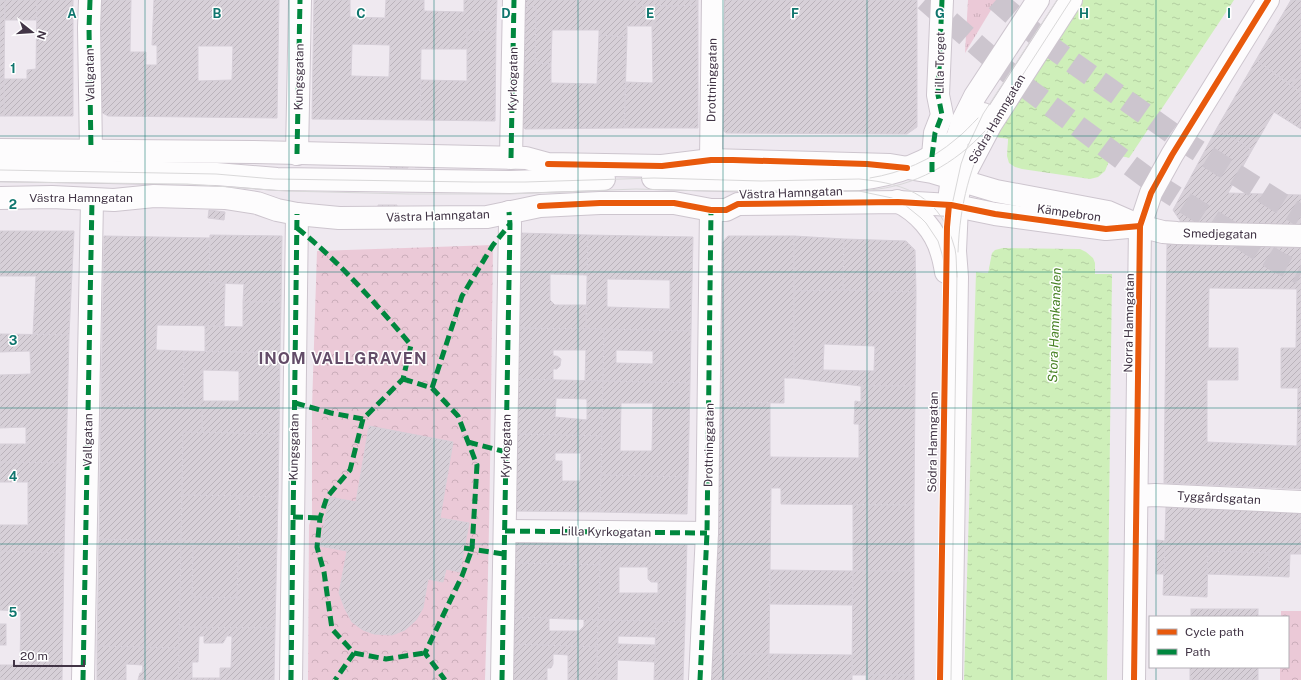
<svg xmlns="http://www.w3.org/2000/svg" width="1301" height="680" viewBox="0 0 1301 680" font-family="'Public Sans',sans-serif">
	<defs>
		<pattern id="grass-tufts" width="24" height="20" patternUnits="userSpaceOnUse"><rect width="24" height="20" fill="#ebc9d7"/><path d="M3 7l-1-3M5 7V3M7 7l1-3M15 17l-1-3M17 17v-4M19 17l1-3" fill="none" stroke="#cbadba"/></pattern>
		<pattern id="park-crowns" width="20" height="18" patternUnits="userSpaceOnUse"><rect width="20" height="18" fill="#ebc9d7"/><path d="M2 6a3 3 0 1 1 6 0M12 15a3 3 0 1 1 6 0" fill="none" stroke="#cbadba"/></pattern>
		<pattern id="water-ripples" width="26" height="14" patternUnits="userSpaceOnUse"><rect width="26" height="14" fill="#ceefb9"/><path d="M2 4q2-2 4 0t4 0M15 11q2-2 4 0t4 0" fill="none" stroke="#b2cea0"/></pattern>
		<pattern id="building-hatch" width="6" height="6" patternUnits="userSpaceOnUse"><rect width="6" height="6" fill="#d7d0d8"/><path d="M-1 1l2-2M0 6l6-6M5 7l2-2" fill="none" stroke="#bab3bb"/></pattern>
	</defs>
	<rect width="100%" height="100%" fill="#efe9f0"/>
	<path fill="url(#grass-tufts)" d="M968 0H997L965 53Z"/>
	<g fill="url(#park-crowns)">
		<path d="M493 245C491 390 490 535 485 680H308L309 525 312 517V407L317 251Z"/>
		<path d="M1281 611H1301V680H1280V667H1288V617H1281Z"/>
	</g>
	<path fill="url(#water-ripples)" d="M1080 0H1234L1129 158 1112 155 1095 263V273L1112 274 1107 680H964L976 272 988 273 1008 139 993 137Z"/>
	<path fill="#efe9f0" d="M993 137 1008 139 1007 156 1009 163 1015 167 1022 169 1090 179 1098 177 1105 171 1112 154 1129 158V160L1113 157 1097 263V272H1112V274H1095V263L1093 258 1086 252 1080 249 1003 248 995 250 992 253 988 273 976 272V270L987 271 1006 141 993 139Z"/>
	<g fill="url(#building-hatch)" stroke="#d6cfd8" fill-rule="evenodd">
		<path d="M0 0H5L4 79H0Z"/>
		<path d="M5 0H37L36 20H5Z"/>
		<path d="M37 0H73V116H4V79H27V70L36 69Z"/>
		<path d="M100 0H131L130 52H146V65H157V45H152L154 0H279L277 118 108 116 101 112 98 103ZM198 46H233L232 80 198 81Z"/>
		<path d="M314 0H350V17L385 18 386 0H424V11L464 12V0H497L496 31 467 30V49H421L420 120 312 119ZM352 44 390 45 389 77 351 76Z"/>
		<path d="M520 0H636V5L677 6 652 26H627V37L599 35V30H552L551 64 535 63 536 7 519 6Z"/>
		<path d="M636 0H698V5L677 6 636 5Z"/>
		<path d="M718 0H917V127L907 134 726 133 715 123Z"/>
		<path d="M1291 0H1301V68L1291 85 1256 60Z"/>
		<path d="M698 5V128H624L626 82 653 83 652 26 677 6Z"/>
		<path d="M519 6 536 7 535 63 551 64V83L597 84 599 35 627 37 624 128 525 129 517 120Z"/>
		<path d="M467 30 496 31 495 121 420 120 421 80 467 81Z"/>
		<path d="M1256 60 1301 93V129L1274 112 1252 150 1217 128Z"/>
		<path d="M1301 68V93L1291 85Z"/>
		<rect x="0" y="79" width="4" height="37"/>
		<path d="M1217 128 1252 150 1228 193 1301 195V226L1181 222 1173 210Z"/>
		<path d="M390 162 408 163V168H390Z"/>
		<path d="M415 163 434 164V168L415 167Z"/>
		<path d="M378 205H397V212L378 211Z"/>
		<path d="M209 210 225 212 224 220 208 218Z"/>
		<path d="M0 231H74L69 335 33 334 36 276H0Z"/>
		<path d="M519 233 588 235 587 275 550 274V300L555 305H586V329L517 328Z"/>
		<path d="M210 235 282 236 281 302H243L244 284 209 283Z"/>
		<path d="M588 235 693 237 691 331 586 329ZM607 279 670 280V309L607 307Z"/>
		<path d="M104 236 210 238 209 283H225L224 326 157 325 156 350 184 351 183 406 101 404Z"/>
		<path d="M728 236H794V378H784V403L715 402 716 250Z"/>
		<path d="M794 236 844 239 843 290 794 291Z"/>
		<path d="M844 239 906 241 915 250 916 292 843 290Z"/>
		<path d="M1167 244 1301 248V489L1164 483ZM1209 288 1297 289 1296 348H1281V388H1298L1297 446 1207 442V380H1238V348H1208Z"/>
		<path d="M843 290 916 292 915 386H861L794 378V291ZM824 344 875 346 874 371 823 370Z"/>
		<path d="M243 302H281L280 353 205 351V326L243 327Z"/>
		<path d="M517 328 604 329 603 381H585L586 350H553V356H557L561 359 560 366 557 369H553V380L516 379Z"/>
		<path d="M604 329 691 331 690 383 603 381ZM616 350 653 351V364L616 363Z"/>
		<path d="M0 334 69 335 66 463 0 462V444H26V427L0 428V375L31 374 30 351 0 352Z"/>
		<path d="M184 351 280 353 279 434 202 432V406H183ZM203 370 239 371V401H203Z"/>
		<path d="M516 379 603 381 602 436 515 434ZM556 398 587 399V420L555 417Z"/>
		<path d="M603 381 690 383 688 477 601 475ZM621 403H653L652 451H620Z"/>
		<path d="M861 386H915L914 505 781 504V488H771L769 654H712L715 402 770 403V457L859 458V424H854L855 401 861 402Z"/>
		<path d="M101 404 202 406V432L203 433 183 432 181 541 99 539Z"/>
		<path d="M369 426 453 442 440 518 469 523 460 572 446 569 443 582 428 579 423 608 416 620 405 630 392 635 374 634 363 630 352 622 345 609 339 593 347 551 320 546 329 497 356 502Z"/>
		<path d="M183 432 279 434 278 497 182 495Z"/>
		<path d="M515 434 602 436 600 512 513 511ZM555 453H581L580 481H562V461H555Z"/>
		<path d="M0 462 66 463 64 553 0 551V525H28V482H0Z"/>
		<path d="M601 475 688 477 687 514 600 512Z"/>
		<path d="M182 495 240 496 237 598 192 597 193 541H181Z"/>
		<path d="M240 496 278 497 275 628 179 627 181 541H193L192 597 237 598Z"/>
		<rect x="853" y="505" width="61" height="66"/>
		<path d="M1166 507 1301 511V554H1290L1289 577 1268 576 1269 553 1208 551 1207 597 1163 595Z"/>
		<path d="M514 534 601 537 600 565 513 563Z"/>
		<path d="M601 537 687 539 685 622 598 620ZM619 567H648V579L651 582H658V593H619Z"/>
		<path d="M99 539 181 541 179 648 97 646Z"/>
		<path d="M1157 540 1165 541 1164 574H1156Z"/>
		<path d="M0 551 64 553 62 680H0V665H20L21 611 0 610Z"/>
		<path d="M1208 551 1269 553 1268 576 1207 574Z"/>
		<path d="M513 563 600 565 598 620 512 617Z"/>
		<path d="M770 570 853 571 852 605 770 604Z"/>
		<path d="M853 571H914V675H852Z"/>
		<rect x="1191" y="609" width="67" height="8"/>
		<path d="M512 617 549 618V631H579L584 626V619L598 620 597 647 511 644Z"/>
		<path d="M598 620 656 621 655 637 618 636 617 680H597Z"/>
		<path d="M656 621 685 622 683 680H654Z"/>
		<rect x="0" y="624" width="6" height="21"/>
		<path d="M179 627 275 628 274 680H178ZM199 636H204V643H223L227 636H232L231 668H220V678H192V662H198Z"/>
		<path d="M511 644 597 647V680H568V655L553 654V664L551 668H547V680H510Z"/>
		<path d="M618 644 655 645V662L617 660Z"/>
		<path d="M97 646 179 648 178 680H138L139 676 140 673H142L143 665 126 664V680H97Z"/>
		<path d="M712 654H769V680H711Z"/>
		<path d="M769 654 852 655V680H769Z"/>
		<rect x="1190" y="667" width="68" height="13"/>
		<rect x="866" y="675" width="48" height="5"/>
	</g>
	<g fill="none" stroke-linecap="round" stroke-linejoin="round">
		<g stroke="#ccc5ce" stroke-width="22" stroke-dasharray="22 11" stroke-linecap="butt">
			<path d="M925 0 1024 86 1154 183 1276 261 1301 274"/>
			<path d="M996 0 1048 45 1183 141 1301 216"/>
		</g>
		<defs>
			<g id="minor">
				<path d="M90 0 89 28 91 150"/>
				<path d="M0 150 253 152 526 158 548 164 662 166 711 160 890 165 932 172 996 191 1108 212 1140 226 1163 232 1177 233 1301 236"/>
				<path d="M297 154 300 0"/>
				<path d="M511 158 514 0"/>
				<path d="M711 160 713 0"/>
				<path d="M932 167 935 133 942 115 938 95 942 0"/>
				<path d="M0 170 216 174 277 179 510 182 604 179"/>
				<path d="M653 178 761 181 859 179C894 175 928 163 956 140 965 132 974 123 983 114"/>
				<path d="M950 193 957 139 962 122 975 96 1038 0"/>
				<path d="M0 198 52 197 114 200 154 196 225 198 257 203 277 210 297 214 339 218 487 217 540 206 600 203H674L711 210H726L738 204 898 202 951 205 995 214 1106 229 1139 226"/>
				<path d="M897 201C918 211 936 231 942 254 944 260 945 266 946 272"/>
				<path d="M1137 496 1155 495 1301 502"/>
				<path d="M505 531 707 533"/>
				<path d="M83 680 92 200"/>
				<path d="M291 680 297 214"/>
				<path d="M502 680 510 224 509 212"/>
				<path d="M700 680 707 533 711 210"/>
				<path d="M951 680 957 277 955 251 957 206 958 195 961 181 991 124 1071 0"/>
				<path d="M1134 680 1140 226 1151 193 1172 155 1268 0"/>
			</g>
		</defs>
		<use href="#minor" stroke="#cdc5ce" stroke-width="24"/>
		<use href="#minor" stroke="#fdfcfd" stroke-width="22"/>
		<g stroke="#d9d8d9" stroke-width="1">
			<path d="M0 170 216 174 274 179 473 182H525L654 178 761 181 859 179C909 184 941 197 955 249 957 258 956 268 957 277"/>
			<path d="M870 178C901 173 932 160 956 139 964 133 971 125 978 118"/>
			<path d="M0 182 187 184 286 191 409 194H509L636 189 710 191H859L892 198 905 205 921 218 926 223 938 241 942 254 946 272"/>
			<path d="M869 190C914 187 956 163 985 131"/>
			<path d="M958 252C960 202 970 168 991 124L1071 0"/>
			<path d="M940 680 947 228 961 164 966 150 983 114 1057 0"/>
			<path d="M951 680 957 272"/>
		</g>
		<g stroke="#00873e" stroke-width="5" stroke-dasharray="10 5" stroke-linecap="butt">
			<path d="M90 0 89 28 91 150"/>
			<path d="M297 154 300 0"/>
			<path d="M511 158 514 0"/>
			<path d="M932 172V156L935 133 942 115 938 95 942 0"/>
			<path d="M297 228C340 262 376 304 411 345L403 379 363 419 350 470 327 497 320 518 317 547 324 572 332 629 354 653 335 680"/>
			<path d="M403 379 432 388 458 416 477 465 472 549 462 576 425 653 445 680"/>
			<path d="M432 388 462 296 493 245 510 224"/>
			<path d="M295 403 331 413 363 419"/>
			<path d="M468 442 506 452"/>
			<path d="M293 517 320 518"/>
			<path d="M505 531 707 533"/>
			<path d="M464 548 504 554"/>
			<path d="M354 653 386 659 425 653"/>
			<path d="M83 680 92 200"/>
			<path d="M291 680 297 214"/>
			<path d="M502 680 510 224 509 212"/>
			<path d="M700 680 707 533 711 210"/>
		</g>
		<defs>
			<g id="cycleway">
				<path d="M548 164 662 166 711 160H733L867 164 907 168"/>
				<path d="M540 206 600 203H674L711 210H726L738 204 898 202 951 205 995 214 1106 229 1140 226"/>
				<path d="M940 680 947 227 949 205"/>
				<path d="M1134 680 1140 226 1151 193 1172 155 1268 0"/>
			</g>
		</defs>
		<use href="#cycleway" stroke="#fff" stroke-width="8"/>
		<use href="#cycleway" stroke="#e8590c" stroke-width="6"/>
	</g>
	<path fill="none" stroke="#0f766e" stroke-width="1" stroke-opacity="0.55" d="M145 0V680M289 0V680M434 0V680M578 0V680M723 0V680M867 0V680M1012 0V680M1156 0V617M0 136H1301M0 272H1301M0 408H1301M0 544H1301M1156 667V680"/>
	<g text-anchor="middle" stroke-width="3" stroke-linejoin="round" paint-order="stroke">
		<g font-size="12" fill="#423546" stroke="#fff">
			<text transform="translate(940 63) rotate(-89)" y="4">Lilla Torget</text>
			<text transform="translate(90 75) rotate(-91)" y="4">Vallgatan</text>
			<text transform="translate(299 77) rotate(-89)" y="4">Kungsgatan</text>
			<text transform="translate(513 79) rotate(-89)" y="4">Kyrkogatan</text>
			<text transform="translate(712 80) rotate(-89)" y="4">Drottninggatan</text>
			<text transform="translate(997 119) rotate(-60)" y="4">Södra Hamngatan</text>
			<text transform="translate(791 193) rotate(-2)" y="4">Västra Hamngatan</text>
			<text x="81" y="202">Västra Hamngatan</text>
			<text transform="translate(1069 213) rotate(8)" y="4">Kämpebron</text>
			<text transform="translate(438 216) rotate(-2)" y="4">Västra Hamngatan</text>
			<text transform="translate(1220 234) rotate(1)" y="4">Smedjegatan</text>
			<text transform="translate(1129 323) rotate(-89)" y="4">Norra Hamngatan</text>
			<text transform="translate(88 440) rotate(-89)" y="4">Vallgatan</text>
			<text transform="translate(933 442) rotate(-89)" y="4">Södra Hamngatan</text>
			<text transform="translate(709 445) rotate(-89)" y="4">Drottninggatan</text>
			<text transform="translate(506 446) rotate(-89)" y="4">Kyrkogatan</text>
			<text transform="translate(294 447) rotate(-89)" y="4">Kungsgatan</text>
			<text transform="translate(1219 498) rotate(3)" y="4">Tyggårdsgatan</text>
			<text transform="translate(606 532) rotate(1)" y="4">Lilla Kyrkogatan</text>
		</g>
		<g font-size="13" font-style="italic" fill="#488225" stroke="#fff">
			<text transform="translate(1054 325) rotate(-88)" y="5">Stora Hamnkanalen</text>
		</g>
		<g font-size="16" font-weight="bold" letter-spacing="1" fill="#634c68" stroke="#fff">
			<text x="343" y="364">INOM VALLGRAVEN</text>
		</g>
	</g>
	<g font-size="13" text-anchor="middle" font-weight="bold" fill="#0f766e" stroke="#fff" stroke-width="3" stroke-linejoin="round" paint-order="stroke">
		<text x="72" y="18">A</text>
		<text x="217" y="18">B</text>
		<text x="361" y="18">C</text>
		<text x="506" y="18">D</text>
		<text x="650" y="18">E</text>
		<text x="795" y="18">F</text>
		<text x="940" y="18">G</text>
		<text x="1084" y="18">H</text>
		<text x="1229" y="18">I</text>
		<text x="13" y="73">1</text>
		<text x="13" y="209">2</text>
		<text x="13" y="345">3</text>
		<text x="13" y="481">4</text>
		<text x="13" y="617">5</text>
	</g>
	<rect x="1149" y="616" width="140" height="52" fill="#ffffff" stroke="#b3aeb5"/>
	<rect x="1157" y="629" width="20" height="6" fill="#e8590c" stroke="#b3aeb5"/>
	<text x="1185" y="636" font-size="12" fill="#423546">Cycle path</text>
	<rect x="1157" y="649" width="20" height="6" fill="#00873e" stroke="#b3aeb5"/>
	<text x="1185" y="656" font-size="12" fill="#423546">Path</text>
	<g transform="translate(32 32) rotate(107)" stroke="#ffffff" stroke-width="3" paint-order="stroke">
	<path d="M0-3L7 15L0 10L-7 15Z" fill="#423546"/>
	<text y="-6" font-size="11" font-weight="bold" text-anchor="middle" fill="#423546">N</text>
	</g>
	<path d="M14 660v6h70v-6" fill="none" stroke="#423546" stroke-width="2"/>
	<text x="20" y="660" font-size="12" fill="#423546" stroke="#ffffff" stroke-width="3" paint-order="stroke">20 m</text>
</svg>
